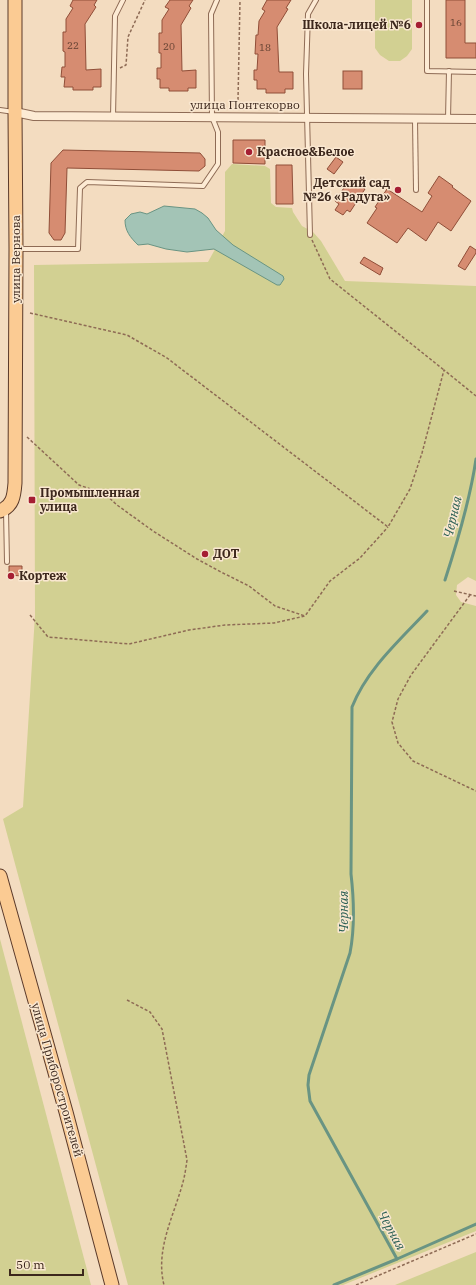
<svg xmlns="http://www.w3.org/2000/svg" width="476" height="1285" viewBox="0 0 476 1285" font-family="'IBM Plex Serif',serif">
	<rect width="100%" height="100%" fill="#f3dcc0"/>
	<g fill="#d2d092">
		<path d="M375 0H412V49L407 56 400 61H389L380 55 375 48Z"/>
		<path d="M232 164 265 166 270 169 271 203 276 207 292 208 293 212 302 226 313 232 321 241 345 281 476 286V581L468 577 457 585 456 595 461 602 476 606V1231L343 1285H128L3 819 23 807 35 615 34 265 208 262 225 231V172Z"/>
		<path d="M0 939 91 1285H0Z"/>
		<path d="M476 1252V1285H395Z"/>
	</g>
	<path fill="#a3c4b6" stroke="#699483" d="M164 206 195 209 202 213 208 218 216 230 233 245 283 276 284 279 280 285H277L214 249 187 252 166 249 148 244 138 245C130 237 125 231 125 220L131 214 140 212 147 214Z"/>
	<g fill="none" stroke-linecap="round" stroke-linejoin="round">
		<g stroke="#699483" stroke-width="3">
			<path d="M445 580C458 540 470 500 476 459"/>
			<path d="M397 1259 310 1101 308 1085 309 1075 350 953C355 927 354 900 351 874L352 707C367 669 400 640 427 611"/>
			<path d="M334 1285 397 1259 476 1224"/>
		</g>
	</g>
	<g fill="#d68c71" stroke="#904e38">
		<path d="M73 0H97L94 5 96 7 85 24 86 70 101 69V87H93V90H73V87H64L65 77H61L62 67H65V52L63 51V32H66V19L73 8 70 6Z"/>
		<path d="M170 0H193L189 6 191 8 181 25 182 71 196 70V88H188V91H169V88H160V79H157V68H161V53H159V33H162V20L169 9 165 7Z"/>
		<path d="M267 0H291L286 8 288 9 277 27 279 72H293V89H285V93H266V89H257V80H254V70H257L258 54H255L256 35H258L259 21 265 11 262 9Z"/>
		<path d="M446 0H465V43H476V58H446Z"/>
		<rect x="343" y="71" width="19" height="18"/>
		<path d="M233 140H265V164L233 163Z"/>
		<path d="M63 150 200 153 205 159V166L199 171 67 168 65 233 61 240H54L49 233 51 163Z"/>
		<path d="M336 157 343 162 334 174 327 169Z"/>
		<path d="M276 165H292L293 204H276Z"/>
		<path d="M439 176 453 186 452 187 471 201 451 231 438 222 426 241 408 228 397 243 367 223 377 208 375 207 387 189 422 212 432 196 428 193Z"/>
		<path d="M350 179 365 189 350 212 347 210 343 215 335 210 339 204 335 201Z"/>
		<path d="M470 246 476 250V253L465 270 458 266Z"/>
		<path d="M364 257 383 268 380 275 360 263Z"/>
		<path d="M9 566H22V576L9 575Z"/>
	</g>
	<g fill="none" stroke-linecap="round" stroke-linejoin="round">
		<defs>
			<g id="lane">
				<path d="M427 0V71L476 72"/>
				<path d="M0 110 14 112"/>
				<path d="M113 117 115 16 123 0"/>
				<path d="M415 119 416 190"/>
				<path d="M448 119 449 71"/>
				<path d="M310 235 306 74 308 14 316 0"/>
				<path d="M19 249H78L80 188 87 182 203 186 218 164V132L212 117 211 14 217 0"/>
				<path d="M6 511 7 562"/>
			</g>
			<path id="street" d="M15 112 34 116 476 119"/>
			<g id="primary">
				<path d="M0 511C13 506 14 496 15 483L16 249 15 112V0"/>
				<path d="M0 876 66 1112 112 1285"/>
			</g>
		</defs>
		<use href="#lane" stroke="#8e6b55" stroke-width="6"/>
		<use href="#street" stroke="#8e6b55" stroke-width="10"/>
		<use href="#primary" stroke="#5b3a2a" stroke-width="15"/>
		<g stroke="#8e6b55" stroke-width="1.5" stroke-dasharray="3 2" stroke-linecap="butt">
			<path d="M120 68 126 65 128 37 145 0"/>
			<path d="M238 100 240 0"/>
			<path d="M312 240 330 279 444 370"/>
			<path d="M30 313 127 335 167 358 388 527 410 489 422 453 444 370 476 396"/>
			<path d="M27 437 79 485 105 494 117 505 153 531 197 559 221 572 249 586 275 606 305 616"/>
			<path d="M454 591 476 596"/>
			<path d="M470 595 411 675 398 699 392 722 398 743 413 761 476 791"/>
			<path d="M30 615 48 637 129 644 189 630 225 625 274 623 305 616 330 581 360 558 388 527"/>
			<path d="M127 1000 150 1012 162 1029 187 1160C186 1167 185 1175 183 1182 174 1216 155 1249 164 1285"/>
			<path d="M356 1285 476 1234"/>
		</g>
		<use href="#lane" stroke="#fdebd4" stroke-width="4"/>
		<use href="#street" stroke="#fdebd4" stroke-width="8"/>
		<use href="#primary" stroke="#fbcb93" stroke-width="13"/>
	</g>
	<g fill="#a51e33" stroke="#f9e7d0" stroke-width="1.5">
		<circle cx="419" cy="25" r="4"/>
		<circle cx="249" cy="152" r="4"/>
		<circle cx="398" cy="190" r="4"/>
		<rect x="28" y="496" width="8" height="8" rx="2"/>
		<circle cx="205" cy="554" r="4"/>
		<circle cx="11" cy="576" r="4"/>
	</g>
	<g text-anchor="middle" stroke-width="3" stroke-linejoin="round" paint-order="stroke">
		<g font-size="10" fill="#624031">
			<text x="456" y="26">16</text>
			<text x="73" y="49">22</text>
			<text x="169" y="50">20</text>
			<text x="265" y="51">18</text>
		</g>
		<g font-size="12" font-weight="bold" fill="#3c271c" stroke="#f9e7d0" text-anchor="start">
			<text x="411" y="29" text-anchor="end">Школа-лицей №6</text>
			<text x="257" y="156">Красное&amp;Белое</text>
			<text x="390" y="187" text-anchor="end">Детский сад<tspan x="390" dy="14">№26 «Радуга»</tspan></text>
			<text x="40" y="497">Промышленная<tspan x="40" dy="14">улица</tspan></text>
			<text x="213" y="558">ДОТ</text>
			<text x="19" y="580">Кортеж</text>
		</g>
		<g font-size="12" fill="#3c271c" stroke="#f9e7d0">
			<text x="245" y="109">улица Понтекорво</text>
			<text transform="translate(16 259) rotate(-90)" y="4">улица Вернова</text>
			<text transform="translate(57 1080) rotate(74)" y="4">улица Приборостроителей</text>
		</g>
		<g font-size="13" font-style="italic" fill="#295e53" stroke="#f9e7d0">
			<text transform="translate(452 517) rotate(-77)" y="5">Черная</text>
			<text transform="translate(343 912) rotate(-90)" y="5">Черная</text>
			<text transform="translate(392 1230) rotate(61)" y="5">Черная</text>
		</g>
	</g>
	<path d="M10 1269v6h73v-6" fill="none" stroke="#3c271c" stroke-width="2"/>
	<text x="16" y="1269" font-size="12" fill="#3c271c" stroke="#f9e7d0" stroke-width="3" paint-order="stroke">50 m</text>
</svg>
